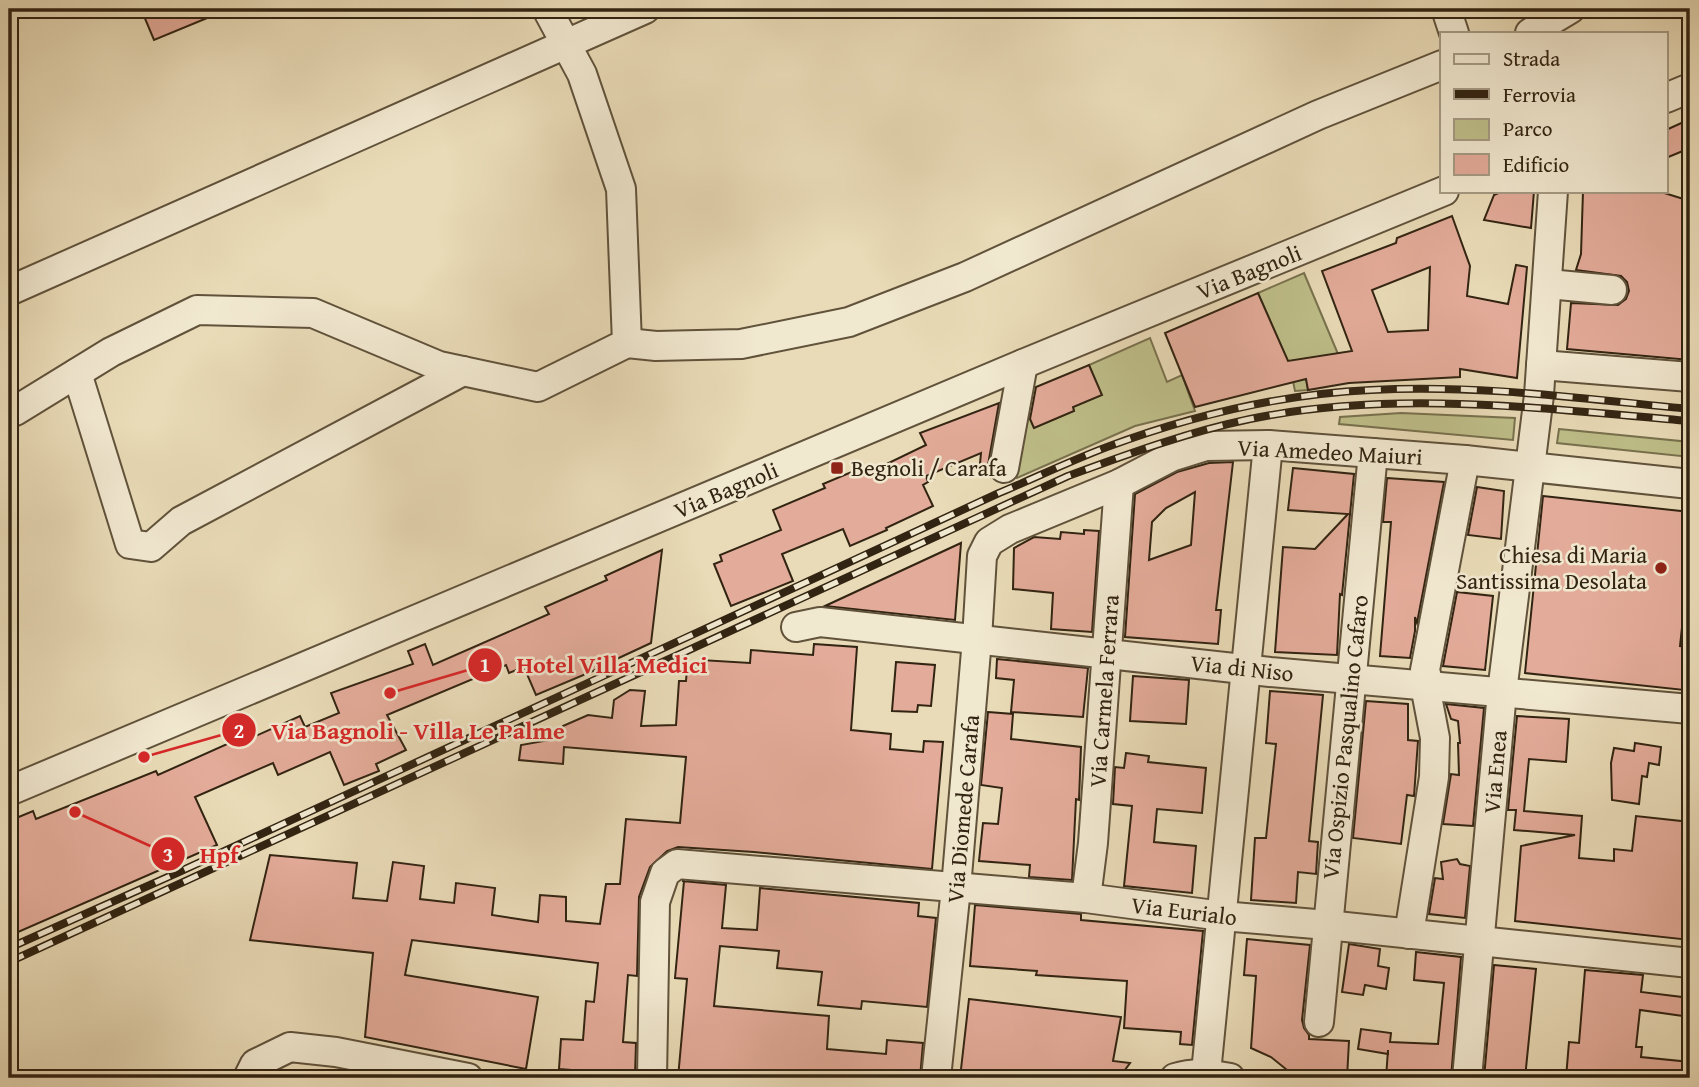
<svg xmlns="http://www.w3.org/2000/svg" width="1699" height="1087" viewBox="0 0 1699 1087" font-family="'Gentium Book Plus',serif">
	<rect width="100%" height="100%" fill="#e9dbb7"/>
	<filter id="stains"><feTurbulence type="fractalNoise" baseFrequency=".00286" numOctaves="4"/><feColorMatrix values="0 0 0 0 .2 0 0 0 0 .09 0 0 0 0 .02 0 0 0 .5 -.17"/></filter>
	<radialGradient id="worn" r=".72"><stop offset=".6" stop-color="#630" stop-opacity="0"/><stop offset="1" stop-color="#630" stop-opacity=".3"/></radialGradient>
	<g fill="#bebe89" stroke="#78714e" stroke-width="2">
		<path d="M1304 273 1338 354 1303 359 1308 390 1295 391 1290 366 1258 293Z"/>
		<path d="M1150 338 1167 382 1182 375 1195 411 1135 426 1017 478 1014 471 1026 410 1034 428 1074 411 1073 407 1101 395 1089 365Z"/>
		<path d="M1401 413 1515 418 1513 440 1339 424 1340 417Z"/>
		<path d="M1559 429 1690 442V457L1557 443Z"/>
	</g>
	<g fill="#e3ab99" stroke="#322412" stroke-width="2" fill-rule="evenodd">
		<path d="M141 9H229L154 40Z"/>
		<path d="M1690 119V148L1666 158V130Z"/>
		<path d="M1503 191H1534L1531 228 1484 220 1494 195Z"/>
		<path d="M1583 191H1658L1690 201V360L1567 349 1571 303 1618 305 1626 299 1629 291 1627 282 1621 276 1576 270 1581 254Z"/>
		<path d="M1452 216 1470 266 1467 296 1508 304 1516 265 1527 267 1517 378 1460 369V377L1349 383 1308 390 1306 379 1195 407 1165 333 1258 293 1288 361 1352 351 1322 271 1396 243 1397 238ZM1430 267 1428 330 1388 332 1372 290Z"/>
		<path d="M1089 365 1102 395 1073 407 1074 411 1034 428 1030 419 1036 387Z"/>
		<path d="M999 403 988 465 990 477 979 474 981 453 926 476 928 482 923 485 933 506 886 528 887 530 850 546 843 529 782 554 793 581 731 606 714 564 722 561 720 555 781 530 773 510 825 488 823 484 861 468 864 475 926 445 920 433Z"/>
		<path d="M1233 462 1216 610H1221L1218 644 1125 637 1135 494 1177 472 1209 463ZM1195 492 1191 545 1149 560 1152 522 1166 508Z"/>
		<path d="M1293 468 1354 474 1342 595 1340 594 1337 655 1275 652 1283 547 1315 549 1348 514 1288 510Z"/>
		<path d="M1387 478 1444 482 1417 623 1415 617V631L1410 658 1380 656 1391 522H1383Z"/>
		<path d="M1477 487 1504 491 1501 539 1468 535Z"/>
		<path d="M1543 496 1690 512V553L1680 646 1689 647 1684 690 1525 673Z"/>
		<path d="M1084 530 1099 531 1092 632 1051 629 1053 593 1013 589 1014 548 1034 537 1060 539 1061 532 1084 534Z"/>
		<path d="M961 543 955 620 825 606Z"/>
		<path d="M662 550 651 643 608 663H612L536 695 524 667 509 673 506 665 387 715 406 750 376 764 379 771 344 785 330 752 278 775 273 763 195 797 217 845 9 936V821L33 811 36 819 156 771 158 775 236 740 238 744 300 716 305 727 339 713 331 693 413 664 408 651 425 644 433 665 549 614 545 607 607 580 605 576Z"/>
		<path d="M1457 592 1493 596 1485 670 1443 666Z"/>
		<path d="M814 644 857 647 851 730 891 734 890 749 923 752 924 741 943 742 932 869 754 852 678 847 667 851 650 867 639 897 637 976 628 975 623 1042 636 1043 635 1075 559 1069 561 1039 583 1040 586 1001 594 1002 598 963 412 940 405 975 538 997 526 1069 365 1037 373 953 250 940 270 855 357 863 353 898 387 901 393 862 424 866 420 899 454 903 456 883 495 888 492 915 538 922 540 895 566 897V921L600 924 606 884H620L626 819 680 823 686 757 564 747 563 764 519 760 521 745 561 738 563 726 588 715 612 718 614 700 630 690 645 691 641 726 676 725 679 681H686L687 668 701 669V660L750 663 751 650 813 655Z"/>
		<path d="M997 659 1088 668 1083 717 1011 712 1014 680 996 678Z"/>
		<path d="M896 662 935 665 931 706 918 705 917 712 892 711Z"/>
		<path d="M1133 676 1189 680 1186 724 1130 721Z"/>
		<path d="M1270 691 1323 695 1309 841 1318 842 1316 874 1298 872 1296 903 1251 900 1255 838H1266L1276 744 1266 743Z"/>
		<path d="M1366 701 1408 704V740L1418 741 1414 796 1407 795 1401 844 1353 838Z"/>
		<path d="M1446 704 1484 708 1473 826 1443 824 1451 774 1459 775 1458 743H1460L1458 721 1451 719Z"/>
		<path d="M988 712 1013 714 1011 739 1081 747 1079 800 1076 799 1072 880 1029 877 1030 865 979 861 983 823 998 824 1002 788 981 785Z"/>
		<path d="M1517 716 1569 719 1566 762 1529 759 1524 811 1582 816 1579 858 1614 861V849L1632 851 1636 816 1690 822V940L1515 921 1521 846 1575 835 1514 830 1516 810H1508Z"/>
		<path d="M1635 743 1661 747 1659 765 1649 763 1647 777 1642 776 1639 804 1612 800 1611 763 1614 748 1634 751Z"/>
		<path d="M1126 753 1149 756 1148 762 1206 768 1202 813 1157 809 1154 842 1196 846 1192 893 1124 886 1132 806 1113 804 1115 767 1124 768Z"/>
		<path d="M1457 859 1460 864 1470 866 1465 918 1429 914 1435 878 1443 879 1441 862Z"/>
		<path d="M682 881 726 885 722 928 757 930 760 888 919 903 918 916 936 918 927 1007 862 1001 861 1009 818 1005 822 972 777 968 779 951 720 946 714 1006 829 1016 827 1049 886 1054 887 1040 923 1043 920 1078H678L687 979 675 978 684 881Z"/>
		<path d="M975 905 1081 914V920L1203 931 1192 1045 1180 1044 1181 1032 1124 1028 1127 981 1036 975 1037 971 970 966Z"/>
		<path d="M1247 939 1310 945 1302 1020 1304 1028 1309 1035V1039L1349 1041 1347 1078H1297L1271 1057 1251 1048 1256 976 1244 975Z"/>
		<path d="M1349 944 1380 949 1378 966 1389 968 1386 989 1365 985 1363 995 1342 992Z"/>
		<path d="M1416 952 1461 957 1451 1078H1386L1388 1050V1054L1358 1049 1361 1029 1391 1033 1390 1042 1438 1044 1444 983 1414 980Z"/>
		<path d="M1494 965 1536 969 1525 1078H1484Z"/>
		<path d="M1585 970 1643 975 1641 992 1690 998V1017L1640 1010 1636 1047H1642L1641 1057 1690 1062V1078H1566L1569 1042 1579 1043Z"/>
		<path d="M969 999 1121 1017 1113 1061 1130 1063 1119 1078H960Z"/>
	</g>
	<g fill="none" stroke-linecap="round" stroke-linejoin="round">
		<defs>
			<g id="minor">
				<path d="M1446 9 1454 33"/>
				<path d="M1530 33 1570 9"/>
				<path d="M1666 98 1690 88"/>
				<path d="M1548 284 1612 290"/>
				<path d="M9 291 645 9"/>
				<path d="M627 343 656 346 741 344 849 322 965 277 1318 115 1442 65"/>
				<path d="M1541 365 1690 377"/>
				<path d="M77 373 130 544 151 547 181 521 463 371"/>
				<path d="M9 413 15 411 111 352 197 310 313 313 439 366 538 387 627 343 621 189 582 74 547 9"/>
				<path d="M1004 468 1023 364"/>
				<path d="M796 627 820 622 1270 672 1690 709"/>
				<path d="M9 791 1023 364 1444 191"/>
				<path d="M1086 898 1093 843 1119 484"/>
				<path d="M1409 934 1434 777 1435 738 1427 696 1429 685 1425 670 1465 460"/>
				<path d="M1319 1022 1373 453"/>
				<path d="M1206 1073 1268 445"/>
				<path d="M248 1078 255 1064 290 1047 336 1052 468 1078"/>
				<path d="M652 1078 655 902 665 873 677 864 1086 898 1222 916 1327 925 1690 963"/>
				<path d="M936 1078 956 888 977 639 982 556 989 542 1010 529 1119 484 1171 457 1206 446 1268 445 1373 453 1465 460 1690 484"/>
				<path d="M1175 1078C1195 1072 1210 1074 1230 1078"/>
				<path d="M1467 1078 1502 692 1539 395 1553 191"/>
			</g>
		</defs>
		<use href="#minor" stroke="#60523b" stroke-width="32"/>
		<use href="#minor" stroke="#f1e8d0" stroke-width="28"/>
		<defs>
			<g id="rail">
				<path d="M9 948 179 872 999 493C1035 478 1070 461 1107 447 1190 416 1282 394 1371 390 1477 384 1585 399 1690 409"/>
				<path d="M9 962 1068 476C1128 454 1188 432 1250 419 1395 389 1545 409 1690 421"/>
			</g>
		</defs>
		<use href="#rail" stroke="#322412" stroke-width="8"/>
		<use href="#rail" stroke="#f1e8d0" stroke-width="5" stroke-dasharray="16" stroke-linecap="butt"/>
	</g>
	<g fill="#8f2418" stroke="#f1e8d0" stroke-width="2.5">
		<rect x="830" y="461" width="14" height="14" rx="3.5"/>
		<circle cx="1661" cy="568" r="7"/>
	</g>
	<g text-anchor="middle" stroke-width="5" stroke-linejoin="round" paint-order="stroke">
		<g font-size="23" fill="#322412" stroke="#f1e8d0">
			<text transform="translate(1249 272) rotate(-22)" y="8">Via Bagnoli</text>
			<text transform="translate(1330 452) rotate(3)" y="8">Via Amedeo Maiuri</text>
			<text transform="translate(726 490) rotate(-23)" y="8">Via Bagnoli</text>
			<text transform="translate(1242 668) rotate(6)" y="8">Via di Niso</text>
			<text transform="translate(1104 691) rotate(-86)" y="8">Via Carmela Ferrara</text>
			<text transform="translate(1345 737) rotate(-84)" y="8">Via Ospizio Pasqualino Cafaro</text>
			<text transform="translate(1495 772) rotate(-85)" y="8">Via Enea</text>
			<text transform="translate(963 809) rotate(-85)" y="8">Via Diomede Carafa</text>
			<text transform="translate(1184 911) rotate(7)" y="8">Via Eurialo</text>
		</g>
		<g font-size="23" fill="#322412" stroke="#f1e8d0" text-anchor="start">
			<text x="851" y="476">Begnoli / Carafa</text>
			<text x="1647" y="563" text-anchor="end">Chiesa di Maria<tspan x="1647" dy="26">Santissima Desolata</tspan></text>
		</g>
	</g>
	<path fill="none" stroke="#d62828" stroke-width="2.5" d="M390 693L485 665M144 757L239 730M75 812L168 854"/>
	<g fill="#d62828" stroke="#f1e8d0" stroke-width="2.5">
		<circle cx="390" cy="693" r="7"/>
		<circle cx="144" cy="757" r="7"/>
		<circle cx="75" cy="812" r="7"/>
		<circle cx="485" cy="665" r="18"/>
		<circle cx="239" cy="730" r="18"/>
		<circle cx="168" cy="854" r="18"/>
	</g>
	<g font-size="21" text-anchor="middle" font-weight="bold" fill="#fff">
		<text x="485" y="672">1</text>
		<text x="239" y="738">2</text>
		<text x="168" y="862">3</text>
	</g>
	<g font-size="24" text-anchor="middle" font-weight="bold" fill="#d62828" stroke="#f1e8d0" stroke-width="5" stroke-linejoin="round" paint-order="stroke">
		<text x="612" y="673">Hotel Villa Medici</text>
		<text x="418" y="739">Via Bagnoli - Villa Le Palme</text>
		<text x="219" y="863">Hpf</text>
	</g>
	<rect width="1699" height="1087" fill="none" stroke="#e9dbb7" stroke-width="35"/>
	<rect x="10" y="10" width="1678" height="1066" fill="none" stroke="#322412" stroke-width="3.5"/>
	<rect x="18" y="18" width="1664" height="1052" fill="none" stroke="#322412" stroke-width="2"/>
	<rect x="1440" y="32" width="228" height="161" fill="#f1e8d0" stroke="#a59a84" stroke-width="2"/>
	<rect x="1454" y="54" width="35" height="10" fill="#f1e8d0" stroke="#a59a84" stroke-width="2"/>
	<text x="1503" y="66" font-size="21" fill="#322412">Strada</text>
	<rect x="1454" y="89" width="35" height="10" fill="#322412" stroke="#a59a84" stroke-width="2"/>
	<text x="1503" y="102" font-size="21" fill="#322412">Ferrovia</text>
	<rect x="1454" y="119" width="35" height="21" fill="#bebe89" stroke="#a59a84" stroke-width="2"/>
	<text x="1503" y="136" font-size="21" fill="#322412">Parco</text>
	<rect x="1454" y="154" width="35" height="21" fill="#e3ab99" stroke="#a59a84" stroke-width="2"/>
	<text x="1503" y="172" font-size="21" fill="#322412">Edificio</text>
	<rect width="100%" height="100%" filter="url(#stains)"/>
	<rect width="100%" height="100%" fill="url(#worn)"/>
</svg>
